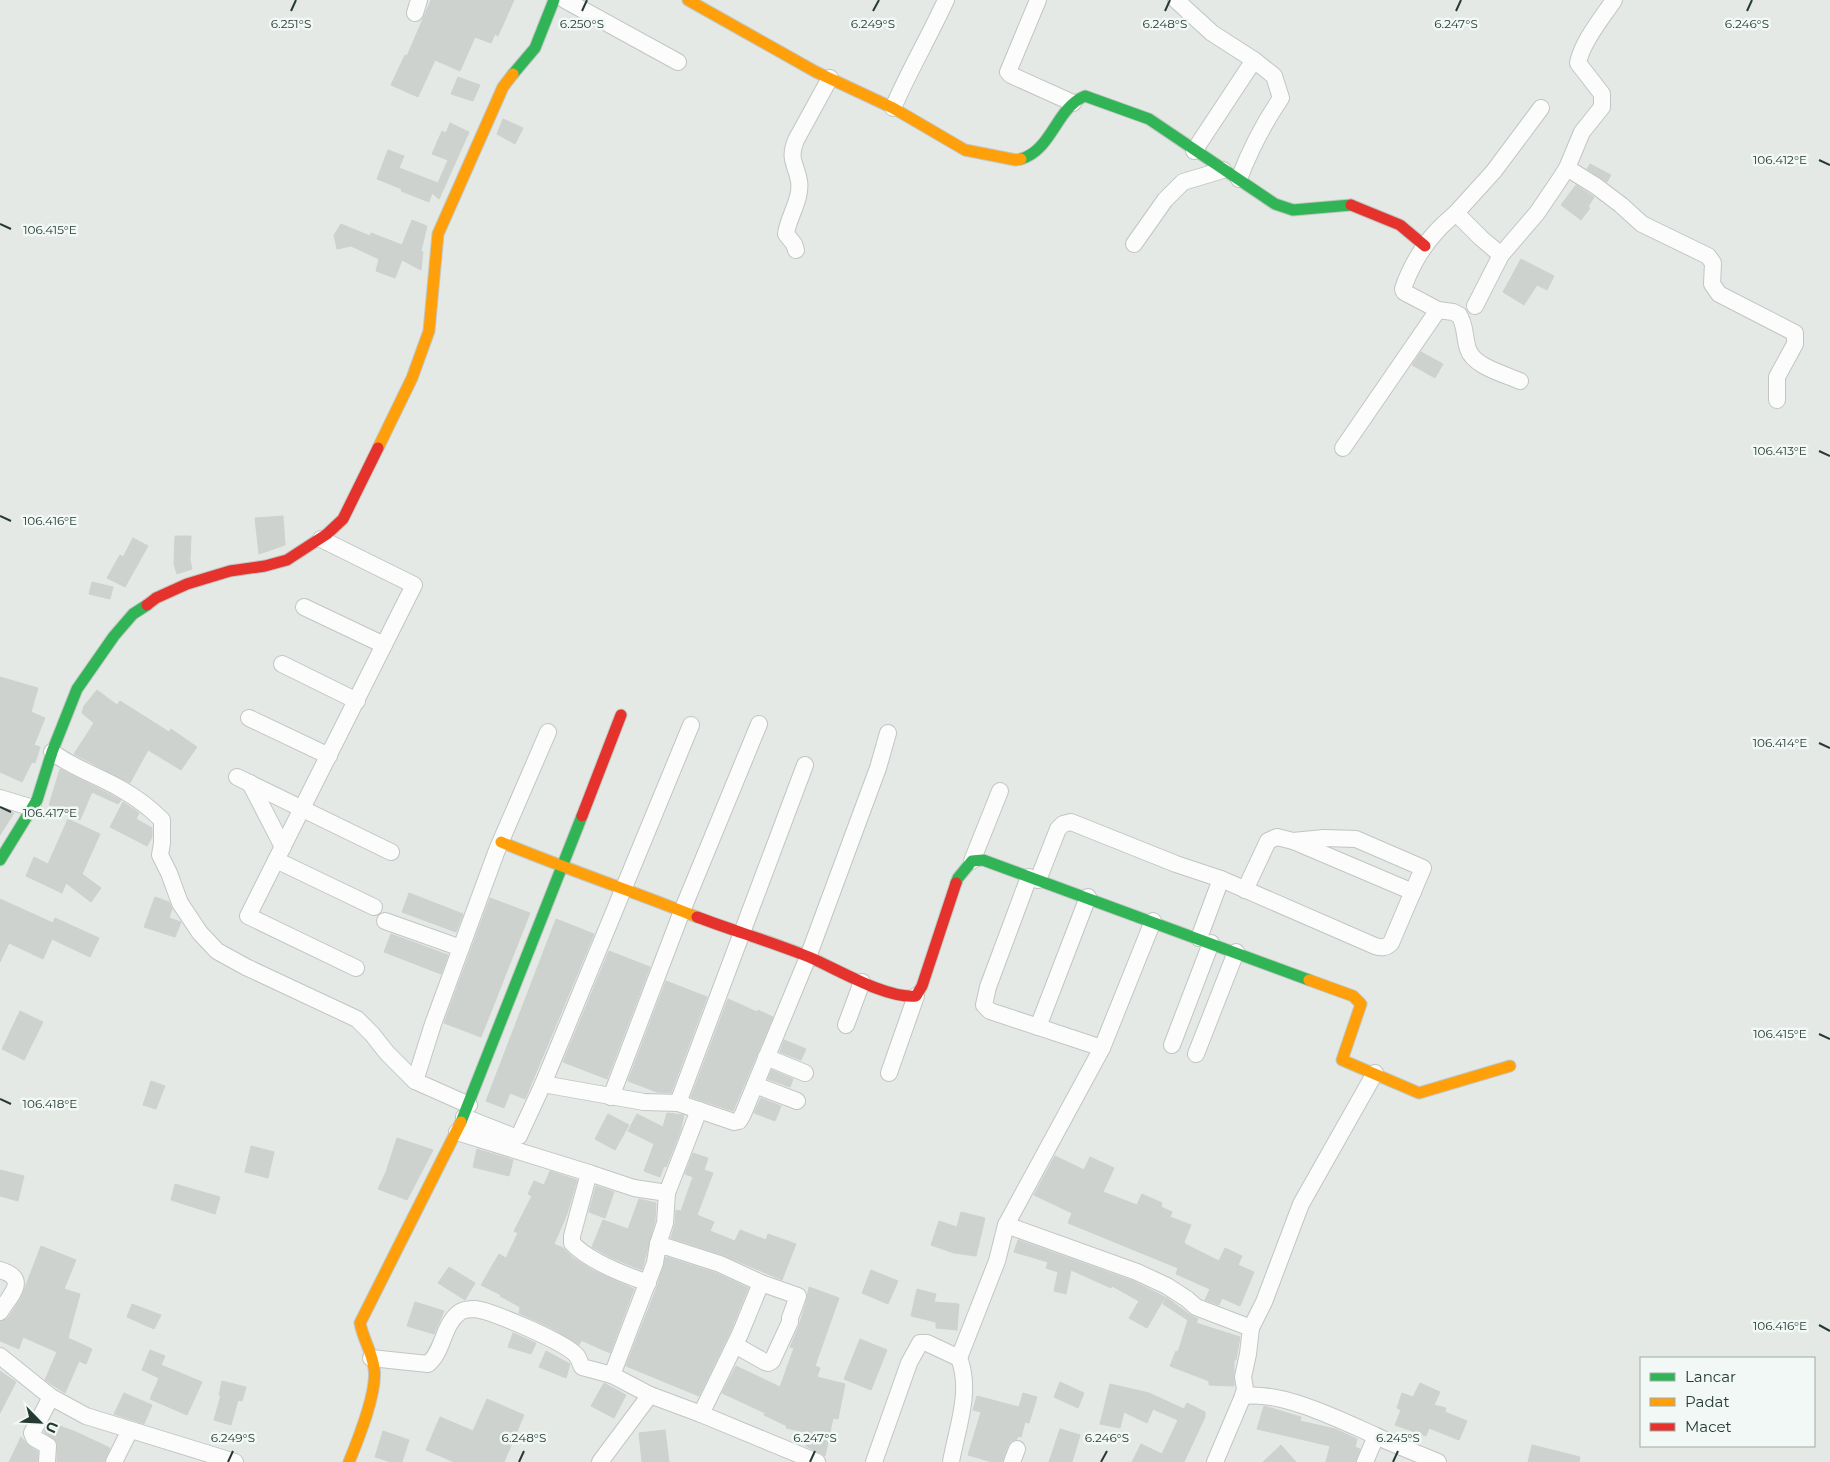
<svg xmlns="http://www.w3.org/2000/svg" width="1830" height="1462" viewBox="0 0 1830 1462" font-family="Montserrat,sans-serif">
	<rect width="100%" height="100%" fill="#e4e9e6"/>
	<g fill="#cdd2cf" stroke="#cdd2cf">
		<path d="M431 0H514L498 36 495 34 491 43 475 37 460 71 435 60 418 97 391 85 405 55 407 56Z"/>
		<path d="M458 77 480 85 473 101 451 94Z"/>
		<path d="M503 119 523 128 515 144 497 134Z"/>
		<path d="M450 123 469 132 439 199 432 193 429 202 401 191 402 189 377 179 388 150 404 156 399 168 438 183 448 160 432 154 442 131 446 133Z"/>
		<path d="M1590 164 1611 175 1607 182 1587 169Z"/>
		<path d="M1576 185 1594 197 1588 207 1590 208 1581 220 1561 205Z"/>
		<path d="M412 220 427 226 421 251 423 252 421 270 402 260 395 278 376 271 379 259 351 246 337 249 334 235 341 224 370 236 371 233 402 245Z"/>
		<path d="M1521 259 1554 276 1547 290 1537 285 1524 305 1503 292Z"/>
		<path d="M1421 352 1443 364 1435 378 1412 365Z"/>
		<path d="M283 516 285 545 259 554 255 518Z"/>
		<path d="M175 536H191L190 560 192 569 177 574 174 564Z"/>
		<path d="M133 538 148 546 125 587 107 578 120 555 123 557Z"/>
		<path d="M92 582 113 587 110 599 89 594Z"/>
		<path d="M0 677 38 688 31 712 45 718 34 745 40 747 35 763 32 762 22 782 0 772Z"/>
		<path d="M97 690 117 705 120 701 169 732 171 729 197 747 181 770 148 750 130 783 74 754 94 723 82 713 84 706Z"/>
		<path d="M60 769 121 800 118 804 92 792 80 820 49 805Z"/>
		<path d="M123 802 139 813 136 819 152 828V837L147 846 110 827Z"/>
		<path d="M0 808 14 813 0 835Z"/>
		<path d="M68 819 100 834 82 874 101 888 91 902 66 883 62 893 26 876 34 857 48 864Z"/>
		<path d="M409 893 463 914 456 932 402 912Z"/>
		<path d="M155 897 169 902 172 909 169 918 181 922 175 937 144 927Z"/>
		<path d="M490 898 530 913 481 1037 444 1023Z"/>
		<path d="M0 899 53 923 55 918 99 938 90 957 52 939 43 959 9 943 0 962Z"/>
		<path d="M556 919 594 934 525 1099 510 1093 504 1108 486 1101Z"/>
		<path d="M391 934 448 955 441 974 384 952Z"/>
		<path d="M609 951 650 967 607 1079 563 1062Z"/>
		<path d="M666 981 707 997 671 1093 657 1092 628 1081Z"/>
		<path d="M728 999 757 1012 758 1010 773 1017 733 1111 691 1097Z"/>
		<path d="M20 1011 43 1022 24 1060 2 1049Z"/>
		<path d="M784 1040 806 1049 801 1060 780 1052Z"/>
		<path d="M772 1070 793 1079 790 1087 768 1079Z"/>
		<path d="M151 1081 165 1086 156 1109 143 1105Z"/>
		<path d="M761 1098 781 1106 775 1121 754 1113Z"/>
		<path d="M667 1113 684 1115 680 1132 666 1167 664 1166 660 1177 644 1171 654 1144 628 1131 637 1114 663 1127Z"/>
		<path d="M608 1114 629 1125 615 1150 595 1139Z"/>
		<path d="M397 1138 433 1150 407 1200 378 1189 386 1172Z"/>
		<path d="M251 1146 274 1152 268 1178 245 1172Z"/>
		<path d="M477 1149 513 1160 509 1176 473 1167Z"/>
		<path d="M693 1153 708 1158 704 1170 713 1173 697 1215 714 1222 710 1231 735 1241 740 1230 766 1240 768 1234 796 1244 782 1280 723 1255 671 1238 675 1224 676 1210 681 1211 693 1177 685 1174Z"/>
		<path d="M1055 1156 1084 1170 1090 1157 1114 1168 1103 1192 1137 1205 1142 1194 1162 1203 1161 1207 1172 1212 1170 1217 1191 1225 1184 1242 1185 1244 1219 1261 1225 1248 1242 1256 1238 1265 1254 1272 1240 1306 1222 1298 1219 1305 1205 1300 1210 1289 1176 1274 1178 1268 1068 1223 1072 1213 1034 1195Z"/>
		<path d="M0 1170 24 1176 18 1201 0 1196Z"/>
		<path d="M550 1171 577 1180 567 1214 554 1244 563 1248 573 1258 592 1270 634 1289 610 1353 583 1341H581L579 1345 549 1327 519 1313 520 1307 500 1296 501 1295 481 1285 499 1254 506 1258 518 1233 514 1231 532 1196 528 1194 534 1181 544 1185Z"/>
		<path d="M175 1184 220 1197 215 1214 171 1200Z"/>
		<path d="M596 1186 614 1192 605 1218 589 1212Z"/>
		<path d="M639 1199 656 1203 655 1221 642 1270 612 1258 592 1247 603 1220 628 1229Z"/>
		<path d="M961 1212 985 1218 976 1256 954 1253 931 1245 939 1221 957 1227Z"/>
		<path d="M1018 1240 1133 1281 1165 1297 1147 1328 1129 1318 1139 1301 1112 1286 1111 1288 1071 1270 1066 1294 1054 1291 1058 1272 1046 1268 1048 1262 1014 1252Z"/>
		<path d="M41 1246 76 1260 64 1289 80 1294 68 1338 92 1349 86 1364 79 1361 65 1393 45 1380 57 1352 23 1337 19 1349 0 1341V1322L8 1318 21 1298Z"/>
		<path d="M666 1257 716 1273 748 1288 731 1330 699 1396 626 1366 657 1287Z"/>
		<path d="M449 1267 475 1283 465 1300 438 1283Z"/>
		<path d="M871 1270 898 1281 888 1304 862 1293Z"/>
		<path d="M809 1287 839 1298 815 1366 820 1368 817 1377 845 1384 838 1419 833 1418 825 1456 806 1446 809 1433 786 1428 787 1426 764 1415 765 1413 722 1393 736 1366 780 1387 794 1348 790 1347 799 1326 807 1299Z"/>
		<path d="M917 1289 936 1294 934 1302 959 1304 957 1330 936 1328V1322L911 1316Z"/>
		<path d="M1166 1297 1190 1315 1198 1319 1196 1323 1240 1337 1236 1360H1234V1386L1209 1385V1381L1170 1366 1176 1351 1178 1352 1188 1320 1163 1304Z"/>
		<path d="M415 1302 444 1311 434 1334 407 1326Z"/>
		<path d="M132 1304 161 1315 154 1329 127 1317Z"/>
		<path d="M513 1333 536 1343 531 1354 508 1347Z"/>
		<path d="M860 1339 887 1350 871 1390 844 1379Z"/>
		<path d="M150 1350 165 1356 161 1365 202 1382 187 1415 150 1399 159 1378 142 1370Z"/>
		<path d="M546 1351 570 1364 566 1378 539 1367Z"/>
		<path d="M0 1371 16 1382 0 1413Z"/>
		<path d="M222 1381 246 1387 242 1401 238 1400 231 1425 214 1420 221 1395H219Z"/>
		<path d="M1060 1382 1084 1393 1078 1408 1054 1397Z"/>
		<path d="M604 1383 626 1395 614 1418 591 1406Z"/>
		<path d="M1420 1383 1440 1392 1434 1405 1446 1408 1445 1412 1467 1421 1459 1440 1429 1428 1426 1436 1395 1425 1401 1410 1397 1408 1402 1393 1413 1397Z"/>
		<path d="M1110 1384 1149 1393 1184 1409 1187 1403 1205 1412V1417L1184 1462H1132L1141 1444 1162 1454 1178 1420 1153 1409 1147 1423 1124 1412 1120 1428 1100 1424Z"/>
		<path d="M124 1393 152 1405 144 1424 114 1414Z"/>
		<path d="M1023 1393 1037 1397 1029 1423 1025 1422 1021 1437 1018 1436 1017 1439 1011 1441 1008 1445 1002 1462H992L968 1455 981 1412 973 1410 977 1396 1019 1407Z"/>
		<path d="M487 1399 524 1415 504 1462H454L426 1450 440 1417 473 1431Z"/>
		<path d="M1264 1406 1301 1417 1300 1421 1335 1429 1357 1439 1355 1447 1360 1449 1355 1462H1326L1330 1446 1257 1429Z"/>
		<path d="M49 1422 76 1432 110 1448 104 1462H57V1442L44 1432Z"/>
		<path d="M1060 1429 1080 1435 1072 1462H1049Z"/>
		<path d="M665 1430 669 1462H642L639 1433Z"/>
		<path d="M383 1431 409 1440 402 1462H391L375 1457Z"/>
		<path d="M21 1437 29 1446 38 1452 37 1462H9Z"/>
		<path d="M1281 1445 1296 1462H1263Z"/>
		<path d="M1532 1445 1580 1457 1579 1462H1528Z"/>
	</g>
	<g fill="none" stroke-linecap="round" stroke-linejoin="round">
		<defs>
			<g id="street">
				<path d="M565 0 678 62"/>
				<path d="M1038 0 1008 72 1011 75 1073 103"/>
				<path d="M1176 0 1212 33 1254 60 1194 151"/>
				<path d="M415 13 419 0"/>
				<path d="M893 108C909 71 929 37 946 0"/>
				<path d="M1567 168 1596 186 1621 205 1642 224 1708 256 1713 263 1712 284 1719 294 1795 333V344L1777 377V400"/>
				<path d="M1239 179C1250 150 1264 123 1281 98L1274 76 1254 60"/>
				<path d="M1456 213 1494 171 1541 108"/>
				<path d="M1134 244 1165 200 1183 182 1223 170"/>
				<path d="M796 250 794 244 786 234C788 217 802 199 799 181 796 163 788 160 796 140L830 78"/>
				<path d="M1475 306 1501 255"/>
				<path d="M1520 381C1504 374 1473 366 1468 349 1464 337 1466 326 1459 315L1453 312 1438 310 1404 292 1403 289C1409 270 1422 247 1436 232 1442 225 1449 219 1456 213L1481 238 1501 255 1537 213 1558 182 1567 168 1582 132 1602 107V94L1578 63C1582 42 1602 18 1614 0"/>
				<path d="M1343 448 1438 310"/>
				<path d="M321 539 414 585 248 916 356 968"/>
				<path d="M304 607 384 645"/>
				<path d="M282 664 357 701"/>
				<path d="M249 718 329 756"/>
				<path d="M52 752C73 768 99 776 121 789 137 798 149 807 162 820V843L160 855 169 873 180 903 200 933 217 951 246 967 357 1019 372 1034 387 1053 415 1081"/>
				<path d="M237 777 391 852"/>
				<path d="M250 783 283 847"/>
				<path d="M0 798 33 808"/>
				<path d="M276 860 374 907"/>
				<path d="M972 861 1000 791"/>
				<path d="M1029 877 988 987 984 1005 990 1011 1102 1048"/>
				<path d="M1221 879 1375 946C1382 948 1386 948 1391 943L1423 868 1356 839 1324 838 1293 841"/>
				<path d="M1038 880 1058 829 1063 824 1071 822 1176 864 1221 879 1199 938"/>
				<path d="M1245 890 1268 841 1277 837 1293 841 1413 892"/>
				<path d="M385 921 461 948"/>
				<path d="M846 1025 862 982"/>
				<path d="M1038 1027 1088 897"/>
				<path d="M1172 1045 1211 943"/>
				<path d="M1196 1054 1236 952"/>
				<path d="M766 1057 805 1073"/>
				<path d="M889 1073 916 996"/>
				<path d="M543 1084 644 1102 678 1103 805 765"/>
				<path d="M755 1085 797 1101"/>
				<path d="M611 1097 682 911 759 724"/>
				<path d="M678 1103 734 1122 739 1121 743 1114 808 957 878 768 888 733"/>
				<path d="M469 1105 415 1081 433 1024 497 850 548 732"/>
				<path d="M464 1117 512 1136H519L543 1084 691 725"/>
				<path d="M457 1132 589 1173 572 1236V1243C588 1261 625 1275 648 1283"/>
				<path d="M589 1173 634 1188 667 1193"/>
				<path d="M1006 1225 1137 1272 1167 1286 1187 1299 1196 1307 1251 1328 1248 1354 1243 1377 1245 1389 1243 1396 1215 1462"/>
				<path d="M658 1244 665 1223 667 1193 699 1110"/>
				<path d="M0 1270C30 1279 10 1295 0 1312"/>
				<path d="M1251 1328 1264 1302 1301 1204 1375 1073"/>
				<path d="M735 1345 765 1362 768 1363 772 1361 790 1322V1318L798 1296 761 1283 720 1264 658 1244 655 1263 612 1375 650 1395 701 1414 817 1462"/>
				<path d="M0 1356 51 1397 86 1416 235 1462"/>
				<path d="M371 1358 428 1364C444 1351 442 1325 460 1312 463 1310 471 1309 475 1309 492 1311 567 1343 577 1356 579 1359 580 1363 582 1367L612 1375"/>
				<path d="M959 1358 997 1261 1006 1225 1102 1048 1153 921"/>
				<path d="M1243 1396C1282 1391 1338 1419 1374 1435 1395 1445 1417 1453 1438 1462"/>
				<path d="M701 1414 740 1334 761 1283"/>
				<path d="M47 1462 48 1446 34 1438 32 1433 51 1397"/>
				<path d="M114 1462 130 1430"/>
				<path d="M600 1462 650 1395"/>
				<path d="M874 1462 909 1363 920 1343H927L959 1358C972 1391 957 1428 951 1462"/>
				<path d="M1012 1462 1017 1449"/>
				<path d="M1365 1462 1376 1436"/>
			</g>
			<g id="fast">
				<path d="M513 74 535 48 554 0"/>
				<path d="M1021 159C1052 150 1056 108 1085 96L1149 119 1275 204 1293 210 1351 205"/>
				<path d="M0 860 37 800 52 752 77 689 114 636 133 614 147 605"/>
				<path d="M956 883 958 878 972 861 983 860 1309 980"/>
				<path d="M461 1122 582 816"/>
			</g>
			<g id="slow">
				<path d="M688 0 816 72 893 108 965 150 1016 160 1021 159"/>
				<path d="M378 448 412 378 429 331 438 234 503 87 513 74"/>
				<path d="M501 842C566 869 632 891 697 917"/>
				<path d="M1309 980 1353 996 1361 1004 1342 1060 1419 1093 1510 1066"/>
				<path d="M349 1462C358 1440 378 1391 374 1368 372 1352 363 1339 360 1323L461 1122"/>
			</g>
			<g id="jam">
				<path d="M1351 205 1400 225 1425 246"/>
				<path d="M147 605 156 598 187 584 230 571 265 566 287 560 327 534 343 519 378 448"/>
				<path d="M582 816 621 715"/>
				<path d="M697 917C734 931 772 942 809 957 837 969 886 999 916 996L922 986 956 883"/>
			</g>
		</defs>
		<use href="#street" stroke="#c1c6c3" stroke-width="18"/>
		<use href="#fast" stroke="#c0c7c3" stroke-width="13"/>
		<use href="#slow" stroke="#c0c7c3" stroke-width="13"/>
		<use href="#jam" stroke="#c0c7c3" stroke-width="13"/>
		<use href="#street" stroke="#fbfcfb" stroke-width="16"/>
		<use href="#fast" stroke="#30b455" stroke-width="11"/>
		<use href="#slow" stroke="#ff9f0a" stroke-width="11"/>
		<use href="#jam" stroke="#e5322d" stroke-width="11"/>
	</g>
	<path fill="none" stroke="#243a33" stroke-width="2" d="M291 11 296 0M582 11 587 0M873 11 879 0M1165 11 1170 0M1456 11 1461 0M1747 11 1752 0M1819 160 1830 165M0 224 11 229M1819 451 1830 456M0 516 11 521M1819 743 1830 748M0 807 11 812M1819 1034 1830 1039M0 1099 11 1104M1819 1325 1830 1331M228 1462 233 1451M519 1462 524 1451M810 1462 815 1451M1101 1462 1107 1451M1393 1462 1398 1451"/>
	<g font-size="12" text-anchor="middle" fill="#243a33" stroke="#f2f8f5" stroke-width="5" stroke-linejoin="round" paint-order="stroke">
		<text x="291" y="28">6.251°S</text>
		<text x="582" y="28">6.250°S</text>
		<text x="873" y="28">6.249°S</text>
		<text x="1165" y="28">6.248°S</text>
		<text x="1456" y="28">6.247°S</text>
		<text x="1747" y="28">6.246°S</text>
		<text x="1780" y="164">106.412°E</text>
		<text x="50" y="234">106.415°E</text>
		<text x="1780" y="455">106.413°E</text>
		<text x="50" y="525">106.416°E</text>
		<text x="1780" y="747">106.414°E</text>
		<text x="50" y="817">106.417°E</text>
		<text x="1780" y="1038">106.415°E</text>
		<text x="50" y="1108">106.418°E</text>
		<text x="1780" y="1330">106.416°E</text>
		<text x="233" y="1442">6.249°S</text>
		<text x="524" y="1442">6.248°S</text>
		<text x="815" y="1442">6.247°S</text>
		<text x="1107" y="1442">6.246°S</text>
		<text x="1398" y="1442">6.245°S</text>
	</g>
	<rect x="1640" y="1357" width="175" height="90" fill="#f2f8f5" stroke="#a0aca7"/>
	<rect x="1650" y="1373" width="25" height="8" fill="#30b455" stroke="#a0aca7"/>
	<text x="1685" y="1382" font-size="15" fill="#243a33">Lancar</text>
	<rect x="1650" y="1398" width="25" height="8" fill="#ff9f0a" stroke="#a0aca7"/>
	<text x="1685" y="1407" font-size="15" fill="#243a33">Padat</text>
	<rect x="1650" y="1423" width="25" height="8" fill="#e5322d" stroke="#a0aca7"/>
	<text x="1685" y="1432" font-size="15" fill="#243a33">Macet</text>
	<g transform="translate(40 1422) rotate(114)" stroke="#f2f8f5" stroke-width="4" paint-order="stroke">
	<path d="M0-4L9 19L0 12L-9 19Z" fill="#243a33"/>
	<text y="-8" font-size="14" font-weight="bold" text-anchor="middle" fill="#243a33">U</text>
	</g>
</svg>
